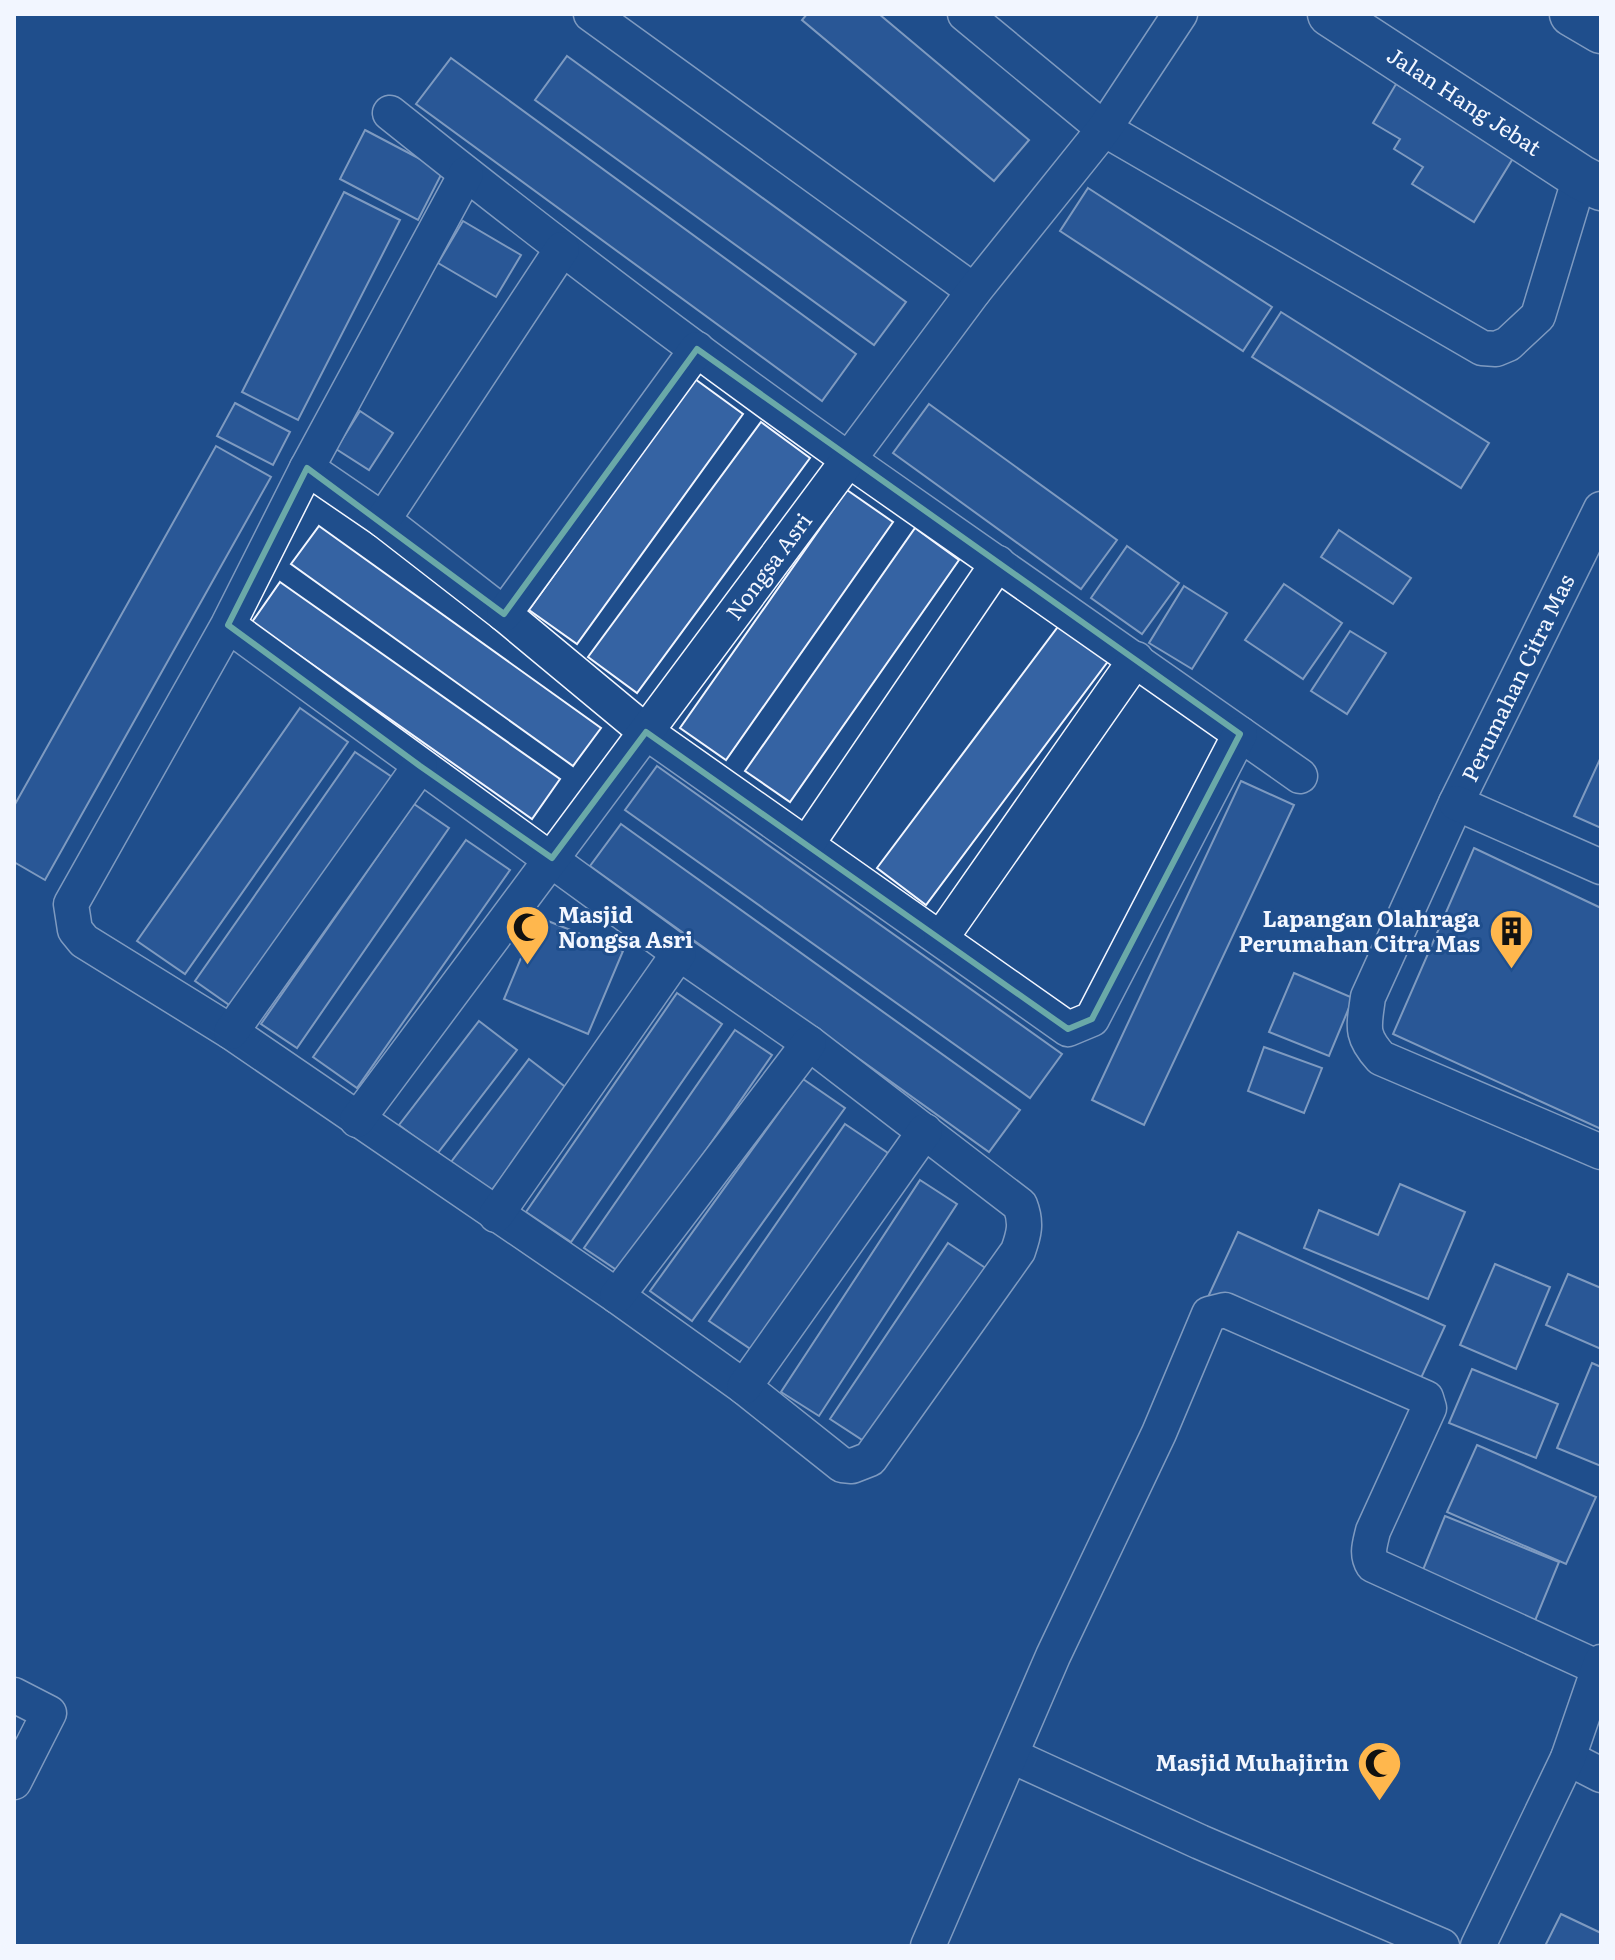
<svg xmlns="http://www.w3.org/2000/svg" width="1615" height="1960" viewBox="0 0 1615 1960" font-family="Literata,serif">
	<rect width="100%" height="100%" fill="#1f4e8c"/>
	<g fill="#3563a3" stroke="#f2f6ff" stroke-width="2">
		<path d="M807 14H879L1029 140 994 181 802 20Z"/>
		<path d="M567 56 906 302 874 345 535 100Z"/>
		<path d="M451 58 856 354 822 401 416 104Z"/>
		<path d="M1396 84 1515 155 1474 222 1412 184 1423 167 1394 149 1400 139 1373 123Z"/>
		<path d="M365 130 443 171 418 220 340 179Z"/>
		<path d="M1088 188 1272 307 1243 351 1060 231Z"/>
		<path d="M344 192 400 220 298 420 242 392Z"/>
		<path d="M463 221 521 255 496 297 438 263Z"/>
		<path d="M1281 312 1489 443 1461 488 1252 357Z"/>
		<path d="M695 379 743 414 577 644 529 610Z"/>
		<path d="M235 403 290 432 273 465 217 436Z"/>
		<path d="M929 404 1117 540 1081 589 893 453Z"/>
		<path d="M360 411 393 433 369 470 336 449Z"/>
		<path d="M761 422 810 458 637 693 588 657Z"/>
		<path d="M216 446 271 477 45 880 14 862V806Z"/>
		<path d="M847 490 893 522 726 760 680 728Z"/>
		<path d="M319 526 601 728 573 766 291 564Z"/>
		<path d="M915 528 959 560 790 802 745 771Z"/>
		<path d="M1339 530 1411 578 1393 604 1321 557Z"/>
		<path d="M1127 546 1179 583 1142 634 1091 598Z"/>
		<path d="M280 582 560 779 532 819 252 622Z"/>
		<path d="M1284 584 1342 623 1303 679 1245 640Z"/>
		<path d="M1184 586 1227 613 1192 669 1149 643Z"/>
		<path d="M1060 624 1109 660 926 905 877 868Z"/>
		<path d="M1350 631 1386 653 1347 714 1311 691Z"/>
		<path d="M300 708 348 742 185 974 137 941Z"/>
		<path d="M355 752 395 779 235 1009 195 981Z"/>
		<path d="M1601 757V828L1574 816Z"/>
		<path d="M657 766 1062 1054 1030 1098 625 810Z"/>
		<path d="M1241 781 1294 805 1144 1125 1092 1100Z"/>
		<path d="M414 804 449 828 297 1048 261 1024Z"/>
		<path d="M621 824 1020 1110 989 1152 590 866Z"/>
		<path d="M466 840 510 870 357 1088 313 1057Z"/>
		<path d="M1474 848 1601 908V1129L1393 1034Z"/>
		<path d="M538 917 623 951 588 1034 504 999Z"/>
		<path d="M1294 973 1353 998 1329 1056 1269 1032Z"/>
		<path d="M677 993 722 1024 571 1242 526 1212Z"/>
		<path d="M479 1021 517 1050 437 1154 399 1125Z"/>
		<path d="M735 1030 772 1055 621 1273 584 1248Z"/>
		<path d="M1264 1047 1322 1068 1304 1113 1248 1091Z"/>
		<path d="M529 1059 568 1089 491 1191 451 1162Z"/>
		<path d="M803 1079 845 1108 692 1321 650 1291Z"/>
		<path d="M845 1124 888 1153 752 1350 709 1321Z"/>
		<path d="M920 1180 957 1204 819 1416 781 1392Z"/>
		<path d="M1400 1184 1465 1212 1428 1299 1304 1248 1319 1210 1378 1235Z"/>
		<path d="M1238 1232 1445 1326 1415 1391 1208 1297Z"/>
		<path d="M948 1243 987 1269 870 1445 830 1419Z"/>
		<path d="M1495 1264 1550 1287 1516 1369 1460 1345Z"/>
		<path d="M1568 1274 1601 1288V1349L1546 1325Z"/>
		<path d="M1592 1363 1601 1367V1466L1557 1448Z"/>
		<path d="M1472 1369 1558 1404 1536 1458 1449 1423Z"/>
		<path d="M1477 1445 1596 1497 1566 1564 1447 1512Z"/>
		<path d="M1445 1516 1559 1562 1532 1628 1418 1582Z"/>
		<path d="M1561 1914 1601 1933V1946H1545Z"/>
	</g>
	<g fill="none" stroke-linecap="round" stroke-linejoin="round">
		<defs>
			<g id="minor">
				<path d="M591 14 974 291"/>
				<path d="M965 14 1104 129 1482 348 1496 349 1508 344 1538 316 1580 177"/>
				<path d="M390 113C540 233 692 349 849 460 998 566 1150 670 1300 776"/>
				<path d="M307 468 383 520 504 614 646 732 1068 1029 1092 1019 1240 734"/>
				<path d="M1601 509 1456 803 1368 997C1364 1027 1360 1035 1381 1058L1601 1152"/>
				<path d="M383 520 562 249"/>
				<path d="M504 614 697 349"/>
				<path d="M228 625 679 953 809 1043 1020 1205C1027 1223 1024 1234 1018 1251L870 1459 852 1466 842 1465 744 1387 617 1296 231 1032 84 941 75 930 71 904 228 625 307 468 466 174"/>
				<path d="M1456 803 1601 867"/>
				<path d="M807 844 998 563"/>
				<path d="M941 938 1136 659"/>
				<path d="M231 1032 420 766"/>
				<path id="s1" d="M357 1120 974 291 1104 129 1180 14"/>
				<path d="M496 1215 679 953"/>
				<path d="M617 1296 809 1043"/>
				<path d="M744 1387 925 1131"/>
				<path d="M14 1695 49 1713 14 1782"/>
				<path d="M1012 1756 1200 1842 1442 1946"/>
				<path d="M1568 1758 1601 1775"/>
				<path d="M928 1946 1053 1656 1159 1433 1209 1314 1225 1310 1426 1398 1429 1408 1373 1531C1370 1544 1366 1554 1373 1565L1599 1668"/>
				<path d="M1478 1946 1568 1758 1601 1662"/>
			</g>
			<g id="trunk">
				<path id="s2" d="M1330 14 1580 177 1601 188"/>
				<path d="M1572 14 1601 31"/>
			</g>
		</defs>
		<use href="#minor" stroke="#f2f6ff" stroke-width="37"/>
		<use href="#trunk" stroke="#f2f6ff" stroke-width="47"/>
		<use href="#minor" stroke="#1f4e8c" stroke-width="34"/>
		<use href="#trunk" stroke="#1f4e8c" stroke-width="44"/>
	</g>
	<path d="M0 0H1615V1960H0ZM697 349 1240 734 1092 1019 1068 1029 646 732 552 858 420 766 228 625 307 468 504 614Z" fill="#1f4e8c" fill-opacity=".55" fill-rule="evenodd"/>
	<path fill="none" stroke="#6aa9a8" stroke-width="6" stroke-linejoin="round" d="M697 349 1240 734 1092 1019 1068 1029 646 732 552 858 420 766 228 625 307 468 504 614Z"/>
	<defs>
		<symbol id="mosque-pin" viewBox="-11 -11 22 30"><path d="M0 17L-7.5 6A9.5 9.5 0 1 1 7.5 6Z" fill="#ffb74d" stroke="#1f4e8c"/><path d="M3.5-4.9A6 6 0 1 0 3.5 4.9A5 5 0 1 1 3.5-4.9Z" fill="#111"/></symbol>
		<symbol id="building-pin" viewBox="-11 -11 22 30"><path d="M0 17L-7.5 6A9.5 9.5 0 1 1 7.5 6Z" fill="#ffb74d" stroke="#1f4e8c"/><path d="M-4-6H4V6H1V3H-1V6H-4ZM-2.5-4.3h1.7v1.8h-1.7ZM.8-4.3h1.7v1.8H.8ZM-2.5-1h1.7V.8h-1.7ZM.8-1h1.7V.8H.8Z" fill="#111"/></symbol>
	</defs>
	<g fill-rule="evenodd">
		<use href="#mosque-pin" x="502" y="902" width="51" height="69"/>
		<use href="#building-pin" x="1486" y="906" width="51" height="69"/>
		<use href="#mosque-pin" x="1354" y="1738" width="51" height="69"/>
	</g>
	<g text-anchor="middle" stroke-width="6" stroke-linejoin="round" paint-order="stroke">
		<g font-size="22" fill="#f2f6ff" stroke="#1f4e8c">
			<text dy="8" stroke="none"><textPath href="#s2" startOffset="160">Jalan Hang Jebat</textPath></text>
			<text dy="8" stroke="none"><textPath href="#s1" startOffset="690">Nongsa Asri</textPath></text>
			<text transform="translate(1518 678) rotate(-64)" y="8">Perumahan Citra Mas</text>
		</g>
		<g font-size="22" font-weight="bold" fill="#f2f6ff" stroke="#1f4e8c" text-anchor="end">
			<text x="558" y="923" text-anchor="start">Masjid<tspan x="558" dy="25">Nongsa Asri</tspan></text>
			<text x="1480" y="927">Lapangan Olahraga<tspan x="1480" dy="25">Perumahan Citra Mas</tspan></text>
			<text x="1349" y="1771">Masjid Muhajirin</text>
		</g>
	</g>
	<rect width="1615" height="1960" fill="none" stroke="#f2f6ff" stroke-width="32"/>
</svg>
